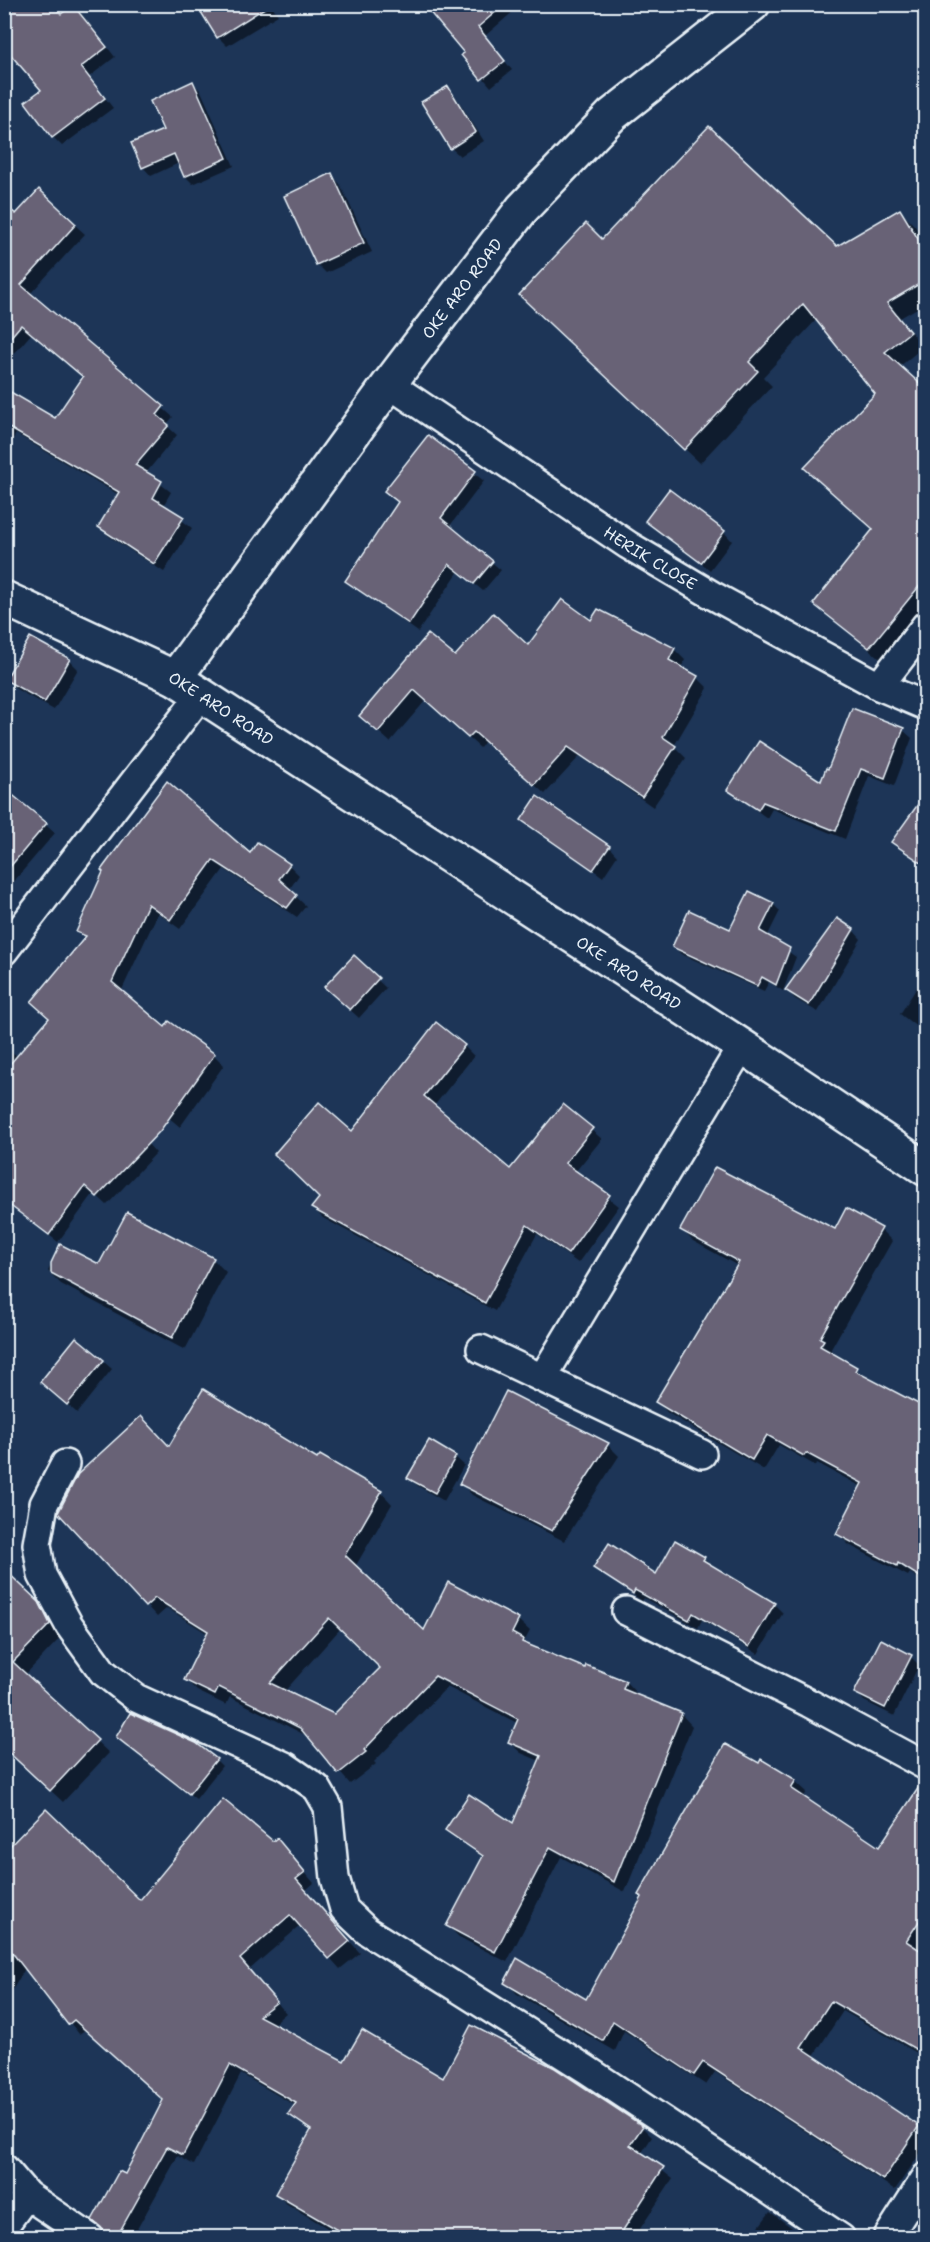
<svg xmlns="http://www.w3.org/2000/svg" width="930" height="2242" viewBox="0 0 930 2242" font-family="'Shantell Sans',sans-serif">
	<rect width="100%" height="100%" fill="#1d3557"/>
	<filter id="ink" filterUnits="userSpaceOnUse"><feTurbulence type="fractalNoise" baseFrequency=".0167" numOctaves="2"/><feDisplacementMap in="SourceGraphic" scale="12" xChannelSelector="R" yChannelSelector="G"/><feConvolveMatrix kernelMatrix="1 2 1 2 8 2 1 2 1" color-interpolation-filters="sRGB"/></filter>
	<g filter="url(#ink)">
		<g fill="#0007" fill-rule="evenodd">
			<path d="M4 4H92L80 12 115 57 89 77 113 108 62 146 53 137 43 90 16 58 13 60 4 52Z"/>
			<path d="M197 4H271L278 15 227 46 218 37Z"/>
			<path d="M425 4H522L485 36 512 70 491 87 464 55 466 53Z"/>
			<path d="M193 83 201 91 234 166 193 184 185 176 179 163 151 176 143 167Z"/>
			<path d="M448 88 456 97 484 141 460 156 451 148Z"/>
			<path d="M332 175 340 184 372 252 326 273 317 264Z"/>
			<path d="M4 207 15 217 75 225 85 234 30 294 173 417 166 425 177 435 146 473 171 492 163 506 192 528 164 572 110 537 100 527 119 495 16 434 4 453V390L56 420 84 378 32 333 7 362 4 359Z"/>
			<path d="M900 211 915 226 926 244V303L900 318 923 347 899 367 926 391V610L884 662 815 604 874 530 806 468 877 394 817 319 763 377 772 386 700 463 535 309 603 241 837 248Z"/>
			<path d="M428 437 484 481 449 527 501 570 483 591 459 571 418 632 347 581 399 503 386 491Z"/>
			<path d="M647 520 724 532 732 541 710 570Z"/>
			<path d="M599 611 674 649 685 660 681 668 697 677 708 688 674 746 686 758 653 807 580 756 545 794 485 741 480 748 426 700 390 742 361 716 455 658 528 647 591 622Z"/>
			<path d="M69 660 78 669 54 710 16 689 7 680Z"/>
			<path d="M853 710 903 730 912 738 894 786 869 776 845 839 772 809 767 818 729 790 822 783 829 771Z"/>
			<path d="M4 790 55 833 4 893Z"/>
			<path d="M926 796V868L893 841Z"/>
			<path d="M523 819 609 847 617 856 603 877Z"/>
			<path d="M250 856 289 865 299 875 289 890 306 906 297 917 224 869 180 929 158 913 121 992 165 1029 214 1055 224 1065 180 1127 43 1012 86 939 78 931 104 872Z"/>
			<path d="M773 904 780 911 767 937 796 957 783 991 769 982 764 991 681 954 674 947 731 931Z"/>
			<path d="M853 930 861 939 818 1012 795 999 787 990Z"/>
			<path d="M354 958 386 988 359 1018 335 996Z"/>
			<path d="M926 973V1034L900 1014Z"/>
			<path d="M464 1046 474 1056 434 1106 510 1171 563 1106 602 1139 575 1172 619 1206 578 1263 537 1234 495 1311 323 1218 313 1208 321 1199 352 1133Z"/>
			<path d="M4 1047 148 1144 156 1153 107 1205 94 1193 58 1242 4 1200Z"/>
			<path d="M682 1230H881L892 1241 831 1349 832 1355 856 1369 865 1378 926 1410V1583L910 1573 908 1576 849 1545 838 1534 862 1487 817 1463 816 1466 779 1445 764 1470 668 1413 657 1402 738 1266 693 1241Z"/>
			<path d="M61 1246 99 1266 213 1259 226 1272 185 1350 61 1284 48 1271Z"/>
			<path d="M103 1361 112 1369 77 1413 42 1382Z"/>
			<path d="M506 1393 608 1445 619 1456 564 1541 472 1495 461 1483Z"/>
			<path d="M169 1448 318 1461 381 1492 392 1504 355 1567 424 1632 448 1584 518 1620 530 1631 524 1642 528 1646 586 1670 626 1682 637 1694 636 1696 681 1714 692 1726 625 1892 561 1857 507 1962 459 1937 448 1926 484 1858 447 1830 513 1825 540 1761 521 1753 509 1742 517 1723 447 1687 374 1762 376 1764 350 1784 309 1737 230 1697 226 1705 197 1691 186 1680 208 1634 167 1608 157 1617 60 1513ZM341 1628 382 1668 334 1716 284 1692Z"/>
			<path d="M455 1457 464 1465 444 1501 418 1486 409 1478Z"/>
			<path d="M704 1558 713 1567 774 1604 783 1613 758 1654 702 1620 698 1628 644 1598 642 1601 595 1568 657 1576Z"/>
			<path d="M4 1572 51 1617 62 1636 25 1675 109 1753 63 1802 4 1747Z"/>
			<path d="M911 1657 919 1665 894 1716 864 1701 856 1692Z"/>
			<path d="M125 1744 216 1760 222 1766 196 1799Z"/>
			<path d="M759 1765 795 1781 807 1792 803 1798 880 1849 926 1786V2058L843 2011 813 2057 926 2135V2145L895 2190 715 2072 706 2085 624 2031 615 2051 517 1994 506 1982 587 2001Z"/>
			<path d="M4 1835 140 1902 277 1840 314 1883 306 1890 360 1953 340 1969 301 1925 249 1970 286 2013 272 2025 345 2063 444 2080 642 2127 652 2137 641 2154 673 2179 634 2238H344L287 2204 276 2194 312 2132 290 2114 296 2106 241 2074 194 2165 178 2156 132 2238H123L105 2228 125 2176 164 2101 85 2030 79 2034 26 1967 4 2004Z"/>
			<path d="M770 2212 806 2238H750Z"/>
			<path d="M25 2227 41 2238H18Z"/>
		</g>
		<g fill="#686276" stroke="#e8f1f8" stroke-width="1.5" fill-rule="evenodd">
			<path d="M4 4H53L61 14 73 5 107 47 81 67 105 98 52 138 25 102 41 90 4 47Z"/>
			<path d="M196 4H271L217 38Z"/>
			<path d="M423 4H505L478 27 505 61 481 80 461 55 464 53Z"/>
			<path d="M193 81 227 158 184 177 174 154 142 168 131 143 163 130 150 101Z"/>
			<path d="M448 86 476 132 450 149 421 102Z"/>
			<path d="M709 126 837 246 900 209 926 252V280L887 303 910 332 885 352 926 389V578L869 648 813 604 873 529 804 468 875 394 803 304 749 362 758 371 684 450 519 295 586 223 602 239Z"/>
			<path d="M332 173 364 243 316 265 284 196Z"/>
			<path d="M39 189 76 224 21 285 164 406 157 415 169 425 135 465 162 481 153 498 184 517 154 564 98 527 119 492 4 425V388L55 418 83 377 21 325 4 345V205L16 214Z"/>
			<path d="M428 435 476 471 441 518 493 561 474 584 449 564 409 624 345 581 398 502 384 491Z"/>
			<path d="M669 489 725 531 701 563 645 521Z"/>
			<path d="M562 599 591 620 598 609 675 648 669 660 698 676 663 737 676 746 642 797 568 747 534 785 474 732 468 738 414 690 378 732 359 716 428 634 455 656 493 613 528 645Z"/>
			<path d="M30 637 70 659 45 702 5 680Z"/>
			<path d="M852 708 904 728 885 778 861 769 836 831 763 802 758 810 727 790 759 741 821 781 826 768 828 769Z"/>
			<path d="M167 781 250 853 257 842 290 864 279 879 297 895 287 908 213 860 170 920 148 904 112 982 165 1027 169 1021 215 1054 160 1131 97 1197 85 1186 49 1235 4 1201V1071L49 1018 31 1002 86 936 76 932 103 872 101 870Z"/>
			<path d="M4 788 47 823 4 874Z"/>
			<path d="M926 793V866L891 842Z"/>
			<path d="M537 796 610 846 593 870 521 820Z"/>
			<path d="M749 891 774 903 760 931 790 948 776 985 762 977 757 986 672 947 689 910 730 929Z"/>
			<path d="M837 918 854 929 809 1005 785 990Z"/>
			<path d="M354 955 379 978 350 1010 324 987Z"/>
			<path d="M436 1022 465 1045 424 1096 510 1169 563 1104 593 1128 565 1163 610 1195 568 1254 527 1225 485 1303 311 1208 319 1198 274 1154 319 1102 352 1131Z"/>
			<path d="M715 1167 835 1229 846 1208 882 1228 820 1338 824 1340 820 1346 857 1367 855 1371 926 1408V1581L898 1563 897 1566 836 1534 862 1483 806 1453 804 1456 767 1435 752 1460 655 1402 739 1262 680 1230Z"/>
			<path d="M127 1212 214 1258 172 1338 51 1273V1263L60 1244 99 1264Z"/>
			<path d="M76 1337 104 1360 67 1405 40 1382Z"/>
			<path d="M203 1389 317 1459 320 1455 382 1491 345 1555 424 1630 448 1582 519 1619 512 1633 523 1639 522 1642 585 1668 586 1665 626 1681 623 1689 682 1713 614 1882 550 1847 495 1952 446 1926 483 1856 445 1830 469 1794 513 1823 541 1756 508 1742 518 1719 435 1676 364 1750 366 1752 338 1774 300 1728 219 1687 215 1695 184 1680 208 1631 155 1598 145 1607 58 1513 78 1474 141 1416 169 1446ZM329 1618 380 1668 334 1714 270 1683Z"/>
			<path d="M506 1391 609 1443 552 1531 459 1484Z"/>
			<path d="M429 1440 456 1456 435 1493 407 1478Z"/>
			<path d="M675 1540 705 1557 703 1560 775 1603 749 1647 693 1613 689 1620 635 1590 633 1594 593 1568 609 1543 656 1574Z"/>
			<path d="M4 1569 39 1602 50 1624 13 1662 98 1740 50 1791 4 1748Z"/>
			<path d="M881 1639 912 1655 885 1708 854 1693Z"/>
			<path d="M130 1713 196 1743 217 1759 189 1794 116 1737Z"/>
			<path d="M725 1744 759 1763 761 1759 796 1780 791 1788 879 1847 923 1781 926 1782V1911L906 1941 926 1954V2055L831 2001 801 2047 919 2126 883 2180 703 2062 694 2075 613 2021 603 2041 504 1983 517 1958 586 1999 642 1897 638 1895Z"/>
			<path d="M223 1799 273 1841 277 1838 305 1872 296 1879 350 1941 329 1959 290 1915 240 1959 277 2002 259 2016 344 2061 362 2030 443 2078 471 2025 555 2068 643 2126 630 2145 664 2167 618 2238H351L275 2194 311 2130 288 2114 296 2103 230 2065 183 2155 167 2147 116 2238H105L104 2231 92 2220 119 2171 125 2174 163 2100 74 2020 68 2025 4 1942V1852L46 1809 140 1900Z"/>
		</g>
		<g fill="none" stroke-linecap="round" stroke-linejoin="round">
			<defs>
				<g id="street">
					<path id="s1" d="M389 384 628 545 712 595 879 686 926 706"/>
					<path d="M879 686 926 625"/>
					<path d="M4 951 200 696"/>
					<path d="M481 1349 702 1454"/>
					<path d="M543 1377 742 1046"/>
					<path d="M65 1464 44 1504 37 1544 42 1575 69 1625 103 1672 136 1698 285 1766 317 1788 328 1807 335 1878 344 1909 367 1931 586 2069 841 2238"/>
					<path d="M626 1611 809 1703 926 1766"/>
					<path d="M4 2168 27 2195 90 2238"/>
					<path d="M4 2226 27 2195"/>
					<path d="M887 2238 926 2177"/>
				</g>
				<g id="secondary">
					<path id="s2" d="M4 598 175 678 742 1046 926 1169"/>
					<path id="s3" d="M175 678 389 384 522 209 612 115 753 4"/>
				</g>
			</defs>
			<use href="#street" stroke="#e8f1f8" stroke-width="32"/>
			<use href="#secondary" stroke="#e8f1f8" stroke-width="38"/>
			<use href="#street" stroke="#1d3557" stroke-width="27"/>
			<use href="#secondary" stroke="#1d3557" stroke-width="33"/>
		</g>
	</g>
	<g text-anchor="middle" stroke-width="6" stroke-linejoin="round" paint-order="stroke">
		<g font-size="16" fill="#e8f1f8" stroke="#1d3557">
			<text dy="6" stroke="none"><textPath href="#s3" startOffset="484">OKE ARO ROAD</textPath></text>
			<text dy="6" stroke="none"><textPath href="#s1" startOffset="314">HERIK CLOSE</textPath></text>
			<text dy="6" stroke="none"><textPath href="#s2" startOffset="244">OKE ARO ROAD</textPath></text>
			<text dy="6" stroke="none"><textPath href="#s2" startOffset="730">OKE ARO ROAD</textPath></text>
		</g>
	</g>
	<rect width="930" height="2242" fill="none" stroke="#1d3557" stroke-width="24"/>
	<rect x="12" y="12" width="906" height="2218" fill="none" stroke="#e8f1f8" stroke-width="2" filter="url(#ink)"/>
</svg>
